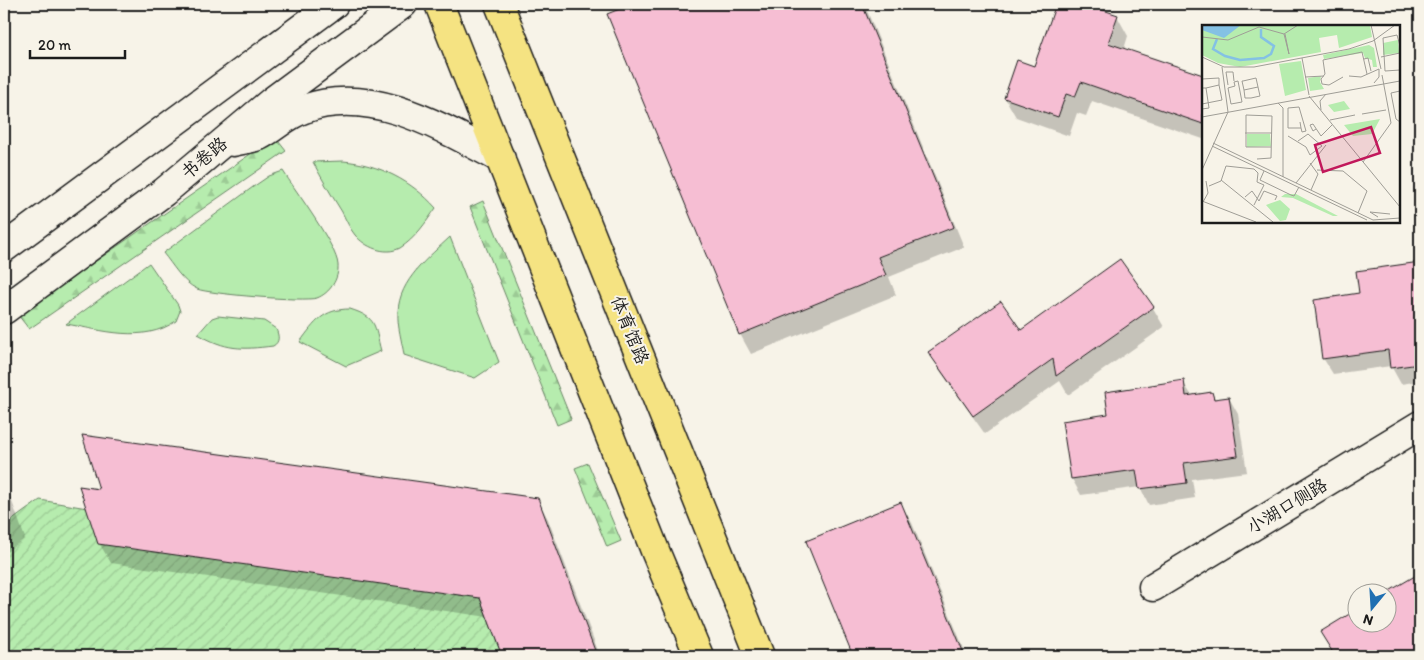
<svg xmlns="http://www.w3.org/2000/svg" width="1424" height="660" viewBox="0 0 1424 660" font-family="Itim,'LXGW WenKai TC',sans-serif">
	<defs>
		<pattern id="forest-firs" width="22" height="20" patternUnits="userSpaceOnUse" patternTransform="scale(1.25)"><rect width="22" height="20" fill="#b6ecae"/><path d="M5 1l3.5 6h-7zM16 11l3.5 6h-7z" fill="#9cca95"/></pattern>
		<pattern id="garden-furrows" width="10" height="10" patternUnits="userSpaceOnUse" patternTransform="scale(1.25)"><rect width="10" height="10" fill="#b6ecae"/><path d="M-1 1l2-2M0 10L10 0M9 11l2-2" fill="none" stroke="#9cca95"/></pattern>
	</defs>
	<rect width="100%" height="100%" fill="#f7f3e8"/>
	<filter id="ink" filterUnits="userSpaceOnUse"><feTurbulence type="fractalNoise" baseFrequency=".02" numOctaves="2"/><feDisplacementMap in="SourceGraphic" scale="10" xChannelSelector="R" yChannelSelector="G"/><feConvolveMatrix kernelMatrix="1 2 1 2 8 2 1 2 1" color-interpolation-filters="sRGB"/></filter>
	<g filter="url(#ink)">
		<g fill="#b6ecae" stroke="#698465">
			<path d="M343 161C379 164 412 181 436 208 426 222 415 239 400 248 385 256 365 247 355 235 350 229 346 220 342 212 332 196 322 179 313 162Z"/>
			<path d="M283 171C295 190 337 246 338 265 339 279 330 293 317 298 305 302 209 294 197 289 182 282 173 265 163 253L253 187 269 176Z"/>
			<path d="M450 237 499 362 475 378 404 355C402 341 397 326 398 312 399 280 429 257 450 237Z"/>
			<path d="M149 263 178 305 180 311 176 321C143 344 102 330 66 324Z"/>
			<path d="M350 309C378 318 374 325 381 351L346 366 300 342C315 322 323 309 350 309Z"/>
			<path d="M218 316 264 321 276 329C279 336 280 342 273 346 241 350 226 350 198 334L212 318Z"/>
		</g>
		<g fill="url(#forest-firs)" stroke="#698465">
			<path d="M275 137 286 151 29 329 18 315Z"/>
			<path d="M483 201 571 419 557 425 470 207Z"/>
			<path d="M588 463 621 541 607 547 575 468Z"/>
		</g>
		<path fill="url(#garden-furrows)" stroke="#698465" d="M40 500 87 508 480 598 502 656H4V526Z"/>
		<g fill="#0003">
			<path d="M635 4H863L868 13 964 247 889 277 896 295 751 354 740 334 608 15Z"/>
			<path d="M1057 4H1081L1117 16 1128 36 1124 49 1203 76V139L1092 101 1086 116 1077 113 1069 136 1016 117 1005 98 1035 68Z"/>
			<path d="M1120 261 1153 308 1164 327 1068 395 1060 381 985 434 941 372 929 352 1020 331Z"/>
			<path d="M1420 263V381L1401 384 1391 366 1333 374 1323 358 1361 294 1358 272Z"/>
			<path d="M1183 382 1192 396 1212 393 1216 400 1229 398 1238 414 1247 472 1192 479 1195 498 1149 505 1140 487 1081 495 1072 479 1064 422 1109 415Z"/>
			<path d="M4 479 25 538 4 554Z"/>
			<path d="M101 491 537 499 548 519 600 656H504L488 617 111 563 99 543Z"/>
			<path d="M901 504 912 523 967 656H855L808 542Z"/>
			<path d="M1420 575V656H1336L1322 632 1356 612V622H1386V594Z"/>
		</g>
		<g fill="#f6bed3" stroke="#1c1c1c">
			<path d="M632 4H862L954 227 878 257 886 275 739 335 607 14Z"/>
			<path d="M1056 4H1085L1118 15 1108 43 1203 75V124L1081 82 1075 97 1066 94 1058 117 1004 98 1017 60 1034 66Z"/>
			<path d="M1120 259 1154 307 1056 376 1053 359 973 416 928 352 1001 301 1021 330Z"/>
			<path d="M1420 262V364L1390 368 1388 350 1322 359 1314 300 1359 293 1356 271Z"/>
			<path d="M1184 380 1186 396 1212 392 1214 399 1229 397 1238 456 1184 463 1187 483 1139 489 1136 470 1071 479 1062 421 1108 414 1105 392Z"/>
			<path d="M82 435 538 498 597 656H502L480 598 98 544 79 486 99 489Z"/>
			<path d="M901 502 965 656H853L806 541Z"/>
			<path d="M1420 573V656H1335L1320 632 1356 610V622H1386V593Z"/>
		</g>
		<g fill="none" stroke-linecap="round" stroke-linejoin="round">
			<defs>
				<g id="minor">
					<path d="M233 142C241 140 251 139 259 136 275 128 286 115 304 109 372 84 443 128 501 159"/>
					<path d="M4 248 334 4"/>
					<path d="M4 310 164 192 271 102 403 4"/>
					<path d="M1153 587 1420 425"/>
				</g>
				<g id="major">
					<path d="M439 4 656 553 699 656"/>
					<path d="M499 4 760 656"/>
				</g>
			</defs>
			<use href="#minor" stroke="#1c1c1c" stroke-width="31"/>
			<use href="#major" stroke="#1c1c1c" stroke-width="31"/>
			<use href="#minor" stroke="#f7f3e8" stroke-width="28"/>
			<use href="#major" stroke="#f5e382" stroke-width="28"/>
		</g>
	</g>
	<g text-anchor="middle" stroke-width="4" stroke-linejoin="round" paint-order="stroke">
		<g font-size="18" fill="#1c1c1c" stroke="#f7f3e8">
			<text transform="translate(204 158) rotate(-40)" y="6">书卷路</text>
			<text transform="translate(630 330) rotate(68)" y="6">体育馆路</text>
			<text transform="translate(1287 506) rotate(-31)" y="6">小湖口侧路</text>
		</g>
	</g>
	<g transform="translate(1202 25)">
		<rect width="198" height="198" fill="#f7f3e8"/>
		<path d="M196 15 197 28 181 30V18ZM167 20 172 23 175 42H171L170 35 163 33 161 28 122 34 121 30ZM83 169H94L136 191H131L91 173 79 172ZM78 175 88 184 84 195 78 196 64 180Z" fill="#b6ecae"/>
		<path d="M0 0H168L170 12 137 23 135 10 117 13 119 27 38 42 16 38 0 30ZM99 36 104 65 83 71 77 39ZM119 51 118 57 122 64 108 66 106 53ZM45 109H68L69 121 45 122Z" fill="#b6ecae"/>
		<path d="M142 76 148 84 132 87 126 80ZM178 94 170 109 151 111 142 100Z" fill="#b6ecae"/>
		<path d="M0 0H39L22 13 0 5Z" fill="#84c1e4"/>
		<path fill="none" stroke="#84c1e4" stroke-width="2.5" d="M15 14 11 24 23 31 38 35 62 33 69 29 72 21 59 12V4"/>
		<path fill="none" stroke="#9f9d96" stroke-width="1" d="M113 0H133M169 0 179 44M82 9 87 29 83 9M0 12 26 15 57 2 82 9 96 0M198 21 195 10 181 13 183 46 198 45M0 32 22 42H52L147 24 171 16 193 0M179 32 198 28M100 33 107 70M162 34 166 33 169 46M147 51 159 52 177 44M103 52 122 51M141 52 127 60 120 59 119 54 123 49 121 35 160 27 165 49M0 54 17 53V60M36 56 40 77 29 79 26 63 33 61 32 57ZM172 58 177 52V44M26 60 24 47H31L32 56M0 63H4L7 83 0 84M42 65 56 62 58 71 49 73H43L42 65 40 56H41L54 53 56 62M198 66 189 68 194 94 198 97M107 71 198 182M76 78 81 83V152M0 79 20 75 17 60 4 63M119 85 118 76 124 69M160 89 184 85M0 92 198 56M128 95 153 90M98 97 99 103 100 107 104 106 97 82 86 83V103H99M114 104 111 106 108 100 111 99 119 111 130 100M43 108H70M86 111 104 122 108 130 120 121 106 109 96 116M11 118 171 195 198 193M10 121 165 195M55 134 69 133 70 91 44 90V122H69M161 137 189 98 180 50M108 138 116 149 109 165M0 145 26 87 20 42M115 145 141 146 165 166 156 188M62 146 58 155 89 170 92 171 97 162M19 155 71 197M94 158 124 120M7 161 19 156 24 141 52 144 56 148 55 157 62 160 52 180M43 172 50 166 57 176 62 166 75 171 73 175M0 176 54 197M1 177 6 168 4 156M176 192 168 187 188 189"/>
		<path fill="#c2185b" fill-opacity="0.15" stroke="#c2185b" stroke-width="2.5" d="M169 102 178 128 121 147 113 120Z"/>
		<rect width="198" height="198" fill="none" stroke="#1c1c1c" stroke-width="2.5"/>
	</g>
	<rect width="1424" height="660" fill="none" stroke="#f7f3e8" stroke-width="20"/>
	<rect x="10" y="10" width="1404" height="640" fill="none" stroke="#1c1c1c" stroke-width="2" filter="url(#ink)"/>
	<g transform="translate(1372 608) rotate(198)"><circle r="24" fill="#f7f3e8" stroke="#9f9d96"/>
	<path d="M0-4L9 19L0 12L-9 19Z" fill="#1f6fb2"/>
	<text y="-8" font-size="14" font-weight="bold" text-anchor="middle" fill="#1c1c1c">N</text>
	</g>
	<path d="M30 50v8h95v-8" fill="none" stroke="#1c1c1c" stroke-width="2.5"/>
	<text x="38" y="50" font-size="15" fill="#1c1c1c" stroke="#f7f3e8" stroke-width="4" paint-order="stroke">20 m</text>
</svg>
